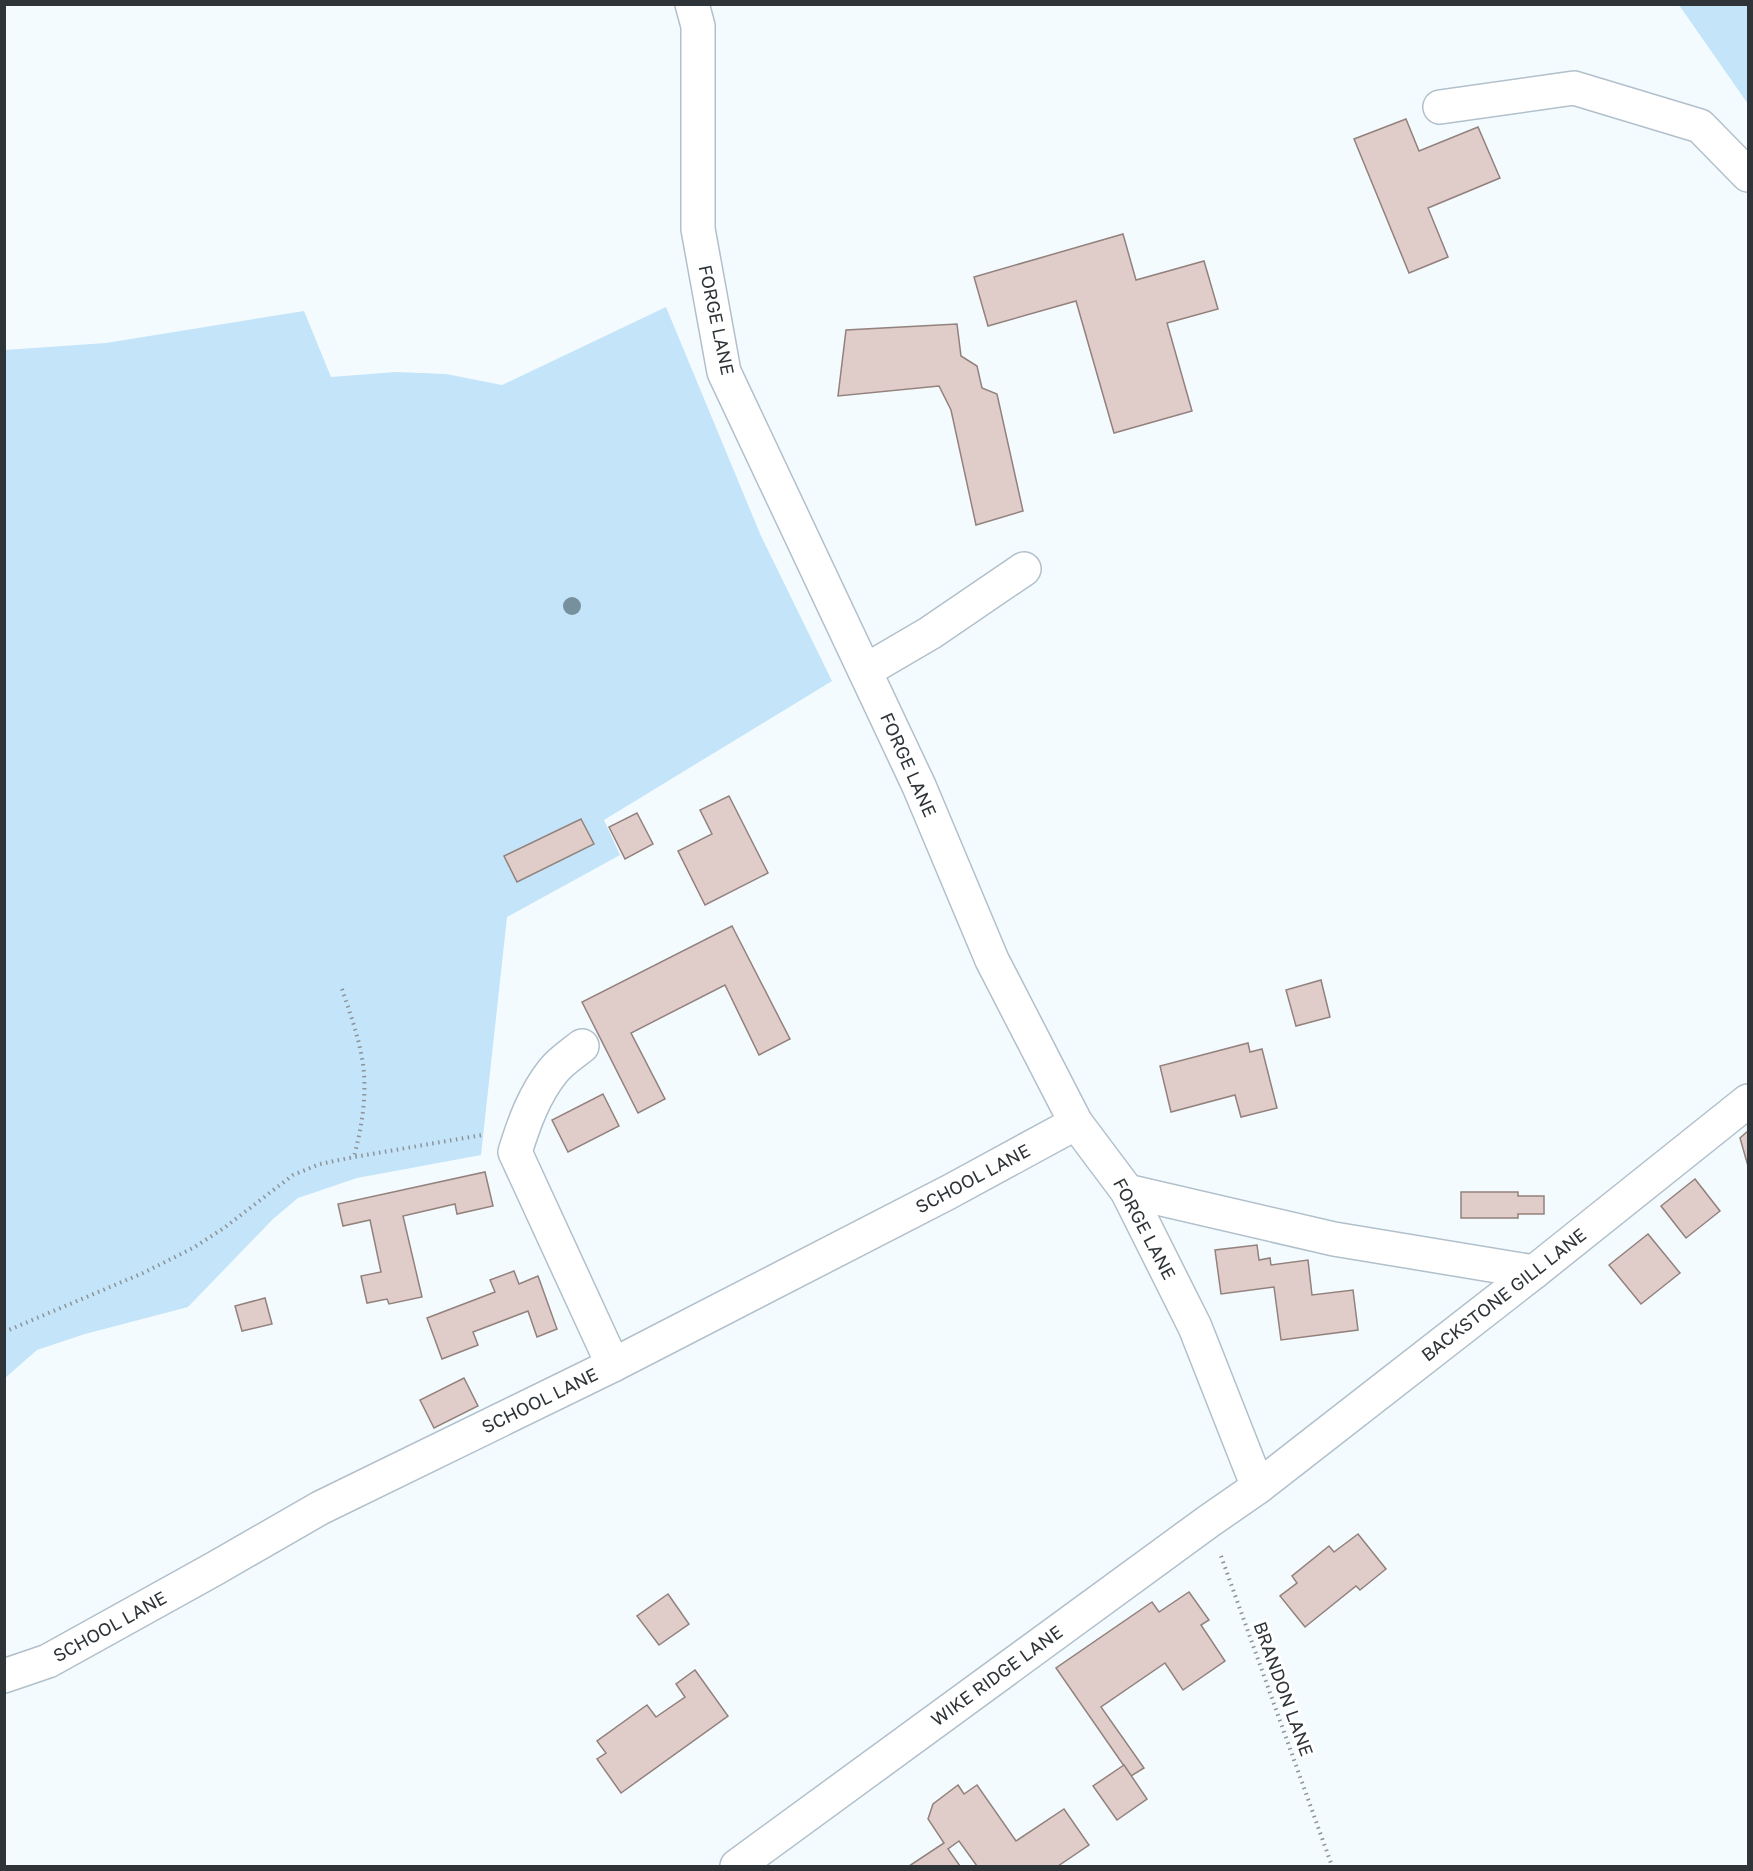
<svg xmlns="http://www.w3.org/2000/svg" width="1753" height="1871" viewBox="0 0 1753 1871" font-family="'Golos Text',sans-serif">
	<rect width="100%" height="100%" fill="#f4fbff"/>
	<g fill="#c3e4f9">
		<path d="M1679 5H1748V104Z"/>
		<path d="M666 307 761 536 832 681 604 820 620 855 507 917 481 1155 357 1178 298 1198 273 1219 188 1307 85 1334 37 1350 5 1378V350L106 343 304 311 331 377 396 372 446 374 502 385Z"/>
	</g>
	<g fill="#e0cdc9" stroke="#92817c" stroke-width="1.5">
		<path d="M1406 119 1419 151 1478 127 1500 178 1428 208 1448 257 1409 273 1354 139Z"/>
		<path d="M1123 234 1136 280 1204 261 1218 309 1167 323 1192 411 1114 433 1076 301 988 326 974 277Z"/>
		<path d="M957 324 961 356 977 366 982 388 997 394 1023 511 976 525 951 410 939 386 838 396 846 330Z"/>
		<path d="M729 796 768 873 705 905 678 851 712 834 700 810Z"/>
		<path d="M637 813 653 844 625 859 609 827Z"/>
		<path d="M581 819 594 844 517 882 504 856Z"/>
		<path d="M732 926 790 1039 759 1055 725 985 631 1033 665 1099 638 1113 582 1002Z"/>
		<path d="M1321 980 1330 1017 1296 1026 1286 990Z"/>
		<path d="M1248 1043 1250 1052 1262 1049 1277 1108 1241 1117 1235 1095 1171 1112 1160 1066Z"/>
		<path d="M603 1094 619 1126 568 1152 552 1120Z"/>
		<path d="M1748 1131V1166L1740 1138Z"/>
		<path d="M485 1172 493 1206 457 1214 455 1204 403 1216 422 1297 389 1304 387 1299 367 1303 361 1276 381 1272 370 1220 343 1226 338 1204Z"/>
		<path d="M1695 1179 1720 1211 1686 1238 1661 1206Z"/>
		<path d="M1461 1192H1518V1196H1544V1214H1518V1218H1461Z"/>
		<path d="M1648 1234 1680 1273 1641 1304 1609 1265Z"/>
		<path d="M1257 1245 1259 1260 1270 1258 1271 1265 1308 1260 1312 1295 1353 1290 1358 1330 1281 1340 1274 1287 1221 1294 1215 1250Z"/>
		<path d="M514 1271 519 1284 538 1276 557 1329 537 1337 528 1311 473 1332 478 1345 442 1359 427 1318 495 1292 490 1280Z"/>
		<path d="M265 1298 272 1324 242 1331 235 1306Z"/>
		<path d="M464 1378 478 1406 434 1428 420 1400Z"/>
		<path d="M1358 1534 1386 1569 1360 1590 1356 1586 1305 1627 1280 1596 1297 1583 1292 1576 1329 1546 1334 1552Z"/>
		<path d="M1189 1592 1209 1620 1201 1625 1225 1661 1183 1690 1165 1663 1101 1707 1144 1768 1131 1776 1056 1668 1152 1602 1159 1612Z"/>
		<path d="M668 1594 689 1624 659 1645 637 1616Z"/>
		<path d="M695 1670 728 1716 621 1793 597 1759 606 1753 597 1741 647 1705 656 1717 685 1697 676 1684Z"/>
		<path d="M1124 1765 1147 1799 1117 1820 1093 1786Z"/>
		<path d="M958 1785 964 1794 977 1785 1016 1841 1064 1809 1089 1845 1058 1866H977L959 1841 948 1849 960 1866H909L944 1843 928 1819 933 1804Z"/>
	</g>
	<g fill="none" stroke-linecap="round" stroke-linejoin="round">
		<defs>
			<g id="minor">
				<path d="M692 4 698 26V229L724 372 919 786 992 960 1076 1123 1127 1191 1195 1327 1258 1487"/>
				<path d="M1440 107 1574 88 1700 126 1748 175"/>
				<path d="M865 671 930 633 1024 569"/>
				<path d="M582 1046C572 1054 561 1061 553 1071 534 1095 524 1123 515 1152L613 1365"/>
				<path d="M1127 1191 1334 1239 1534 1272"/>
				<path d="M4 1676 48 1661 214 1569 320 1508 613 1365 949 1192 1076 1123"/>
				<path d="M737 1866 1209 1521 1258 1487 1534 1272 1748 1101"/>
			</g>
		</defs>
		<use href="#minor" stroke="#b1c0cb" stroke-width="36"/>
		<g stroke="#8d9397" stroke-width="4" stroke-dasharray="1.5 4.5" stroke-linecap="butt">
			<path d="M342 989C351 1016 362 1046 364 1074 366 1102 361 1130 354 1157"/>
			<path d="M4 1332 143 1273 193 1248 224 1228 293 1175 320 1164 354 1157 482 1135"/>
			<path d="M1221 1556 1332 1866"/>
		</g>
		<use href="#minor" stroke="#fff" stroke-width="33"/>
	</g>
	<circle fill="#76909e" cx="572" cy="606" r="9"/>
	<g text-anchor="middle" stroke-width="6" stroke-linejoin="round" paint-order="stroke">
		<g font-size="18" fill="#2e3438" stroke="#fff">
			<text transform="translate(716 320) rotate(78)" y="6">FORGE LANE</text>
			<text transform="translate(908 765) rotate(66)" y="6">FORGE LANE</text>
			<text transform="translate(973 1179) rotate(-28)" y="6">SCHOOL LANE</text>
			<text transform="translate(1144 1229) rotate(62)" y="6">FORGE LANE</text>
			<text transform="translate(1504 1295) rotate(-38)" y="6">BACKSTONE GILL LANE</text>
			<text transform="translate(540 1401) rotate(-26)" y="6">SCHOOL LANE</text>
			<text transform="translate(110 1627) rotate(-29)" y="6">SCHOOL LANE</text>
			<text transform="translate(997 1676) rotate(-36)" y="6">WIKE RIDGE LANE</text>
			<text transform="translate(1283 1689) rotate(70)" y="6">BRANDON LANE</text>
		</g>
	</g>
	<rect width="1753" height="1871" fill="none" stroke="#2e3438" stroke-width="12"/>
</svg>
